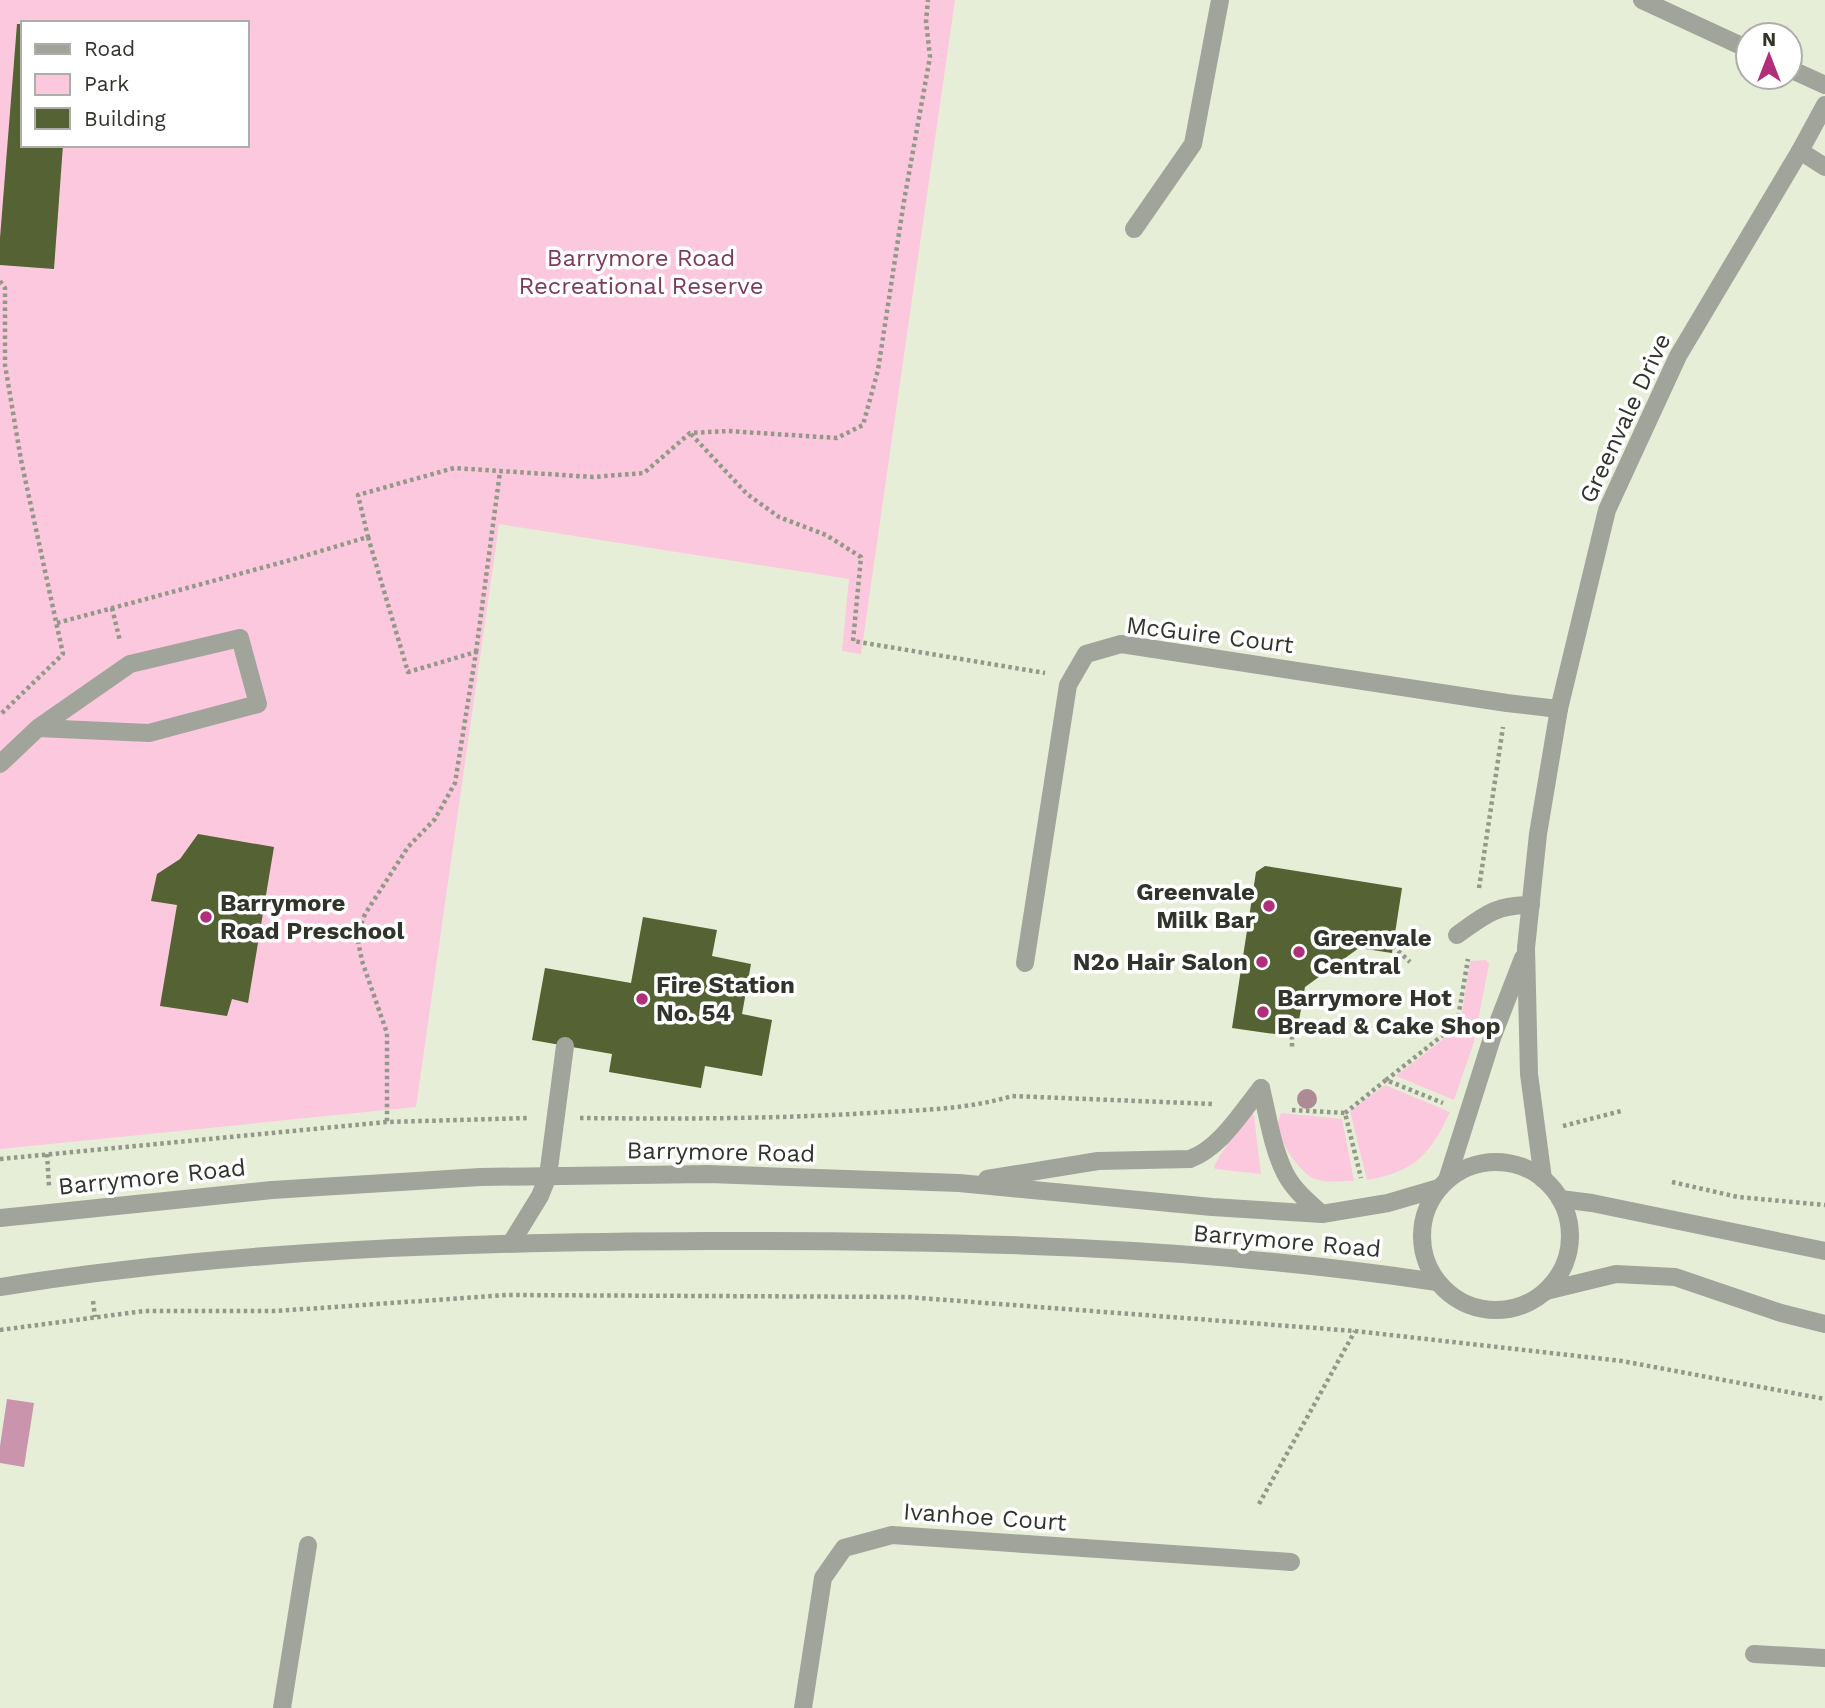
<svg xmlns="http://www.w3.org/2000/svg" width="1825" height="1708" viewBox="0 0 1825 1708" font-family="'Work Sans',sans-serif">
	<rect width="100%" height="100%" fill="#e6eed8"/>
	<g fill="#fcc8de" fill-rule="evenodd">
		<path d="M0 0H955L861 654 842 651 849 579 499 524 416 1107 0 1149ZM23 23H247V145H23Z"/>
		<path d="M1470 961 1486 960 1489 964 1474 1042 1454 1100 1396 1076 1460 1026Z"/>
		<path d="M1385 1085 1450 1112C1430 1155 1414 1172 1367 1180L1350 1111Z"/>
		<path d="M1252 1113 1254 1116 1261 1174 1215 1169 1214 1166 1245 1114Z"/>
		<path d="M1281 1113 1342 1119 1354 1181C1342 1181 1326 1183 1315 1179 1300 1174 1278 1140 1278 1124 1278 1120 1280 1117 1281 1113Z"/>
	</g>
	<path fill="#ca95ac" d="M7 1399 34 1403 24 1467 0 1463V1446Z"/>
	<g fill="#546234">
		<path d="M17 24H23V145H63L54 269 0 265V238Z"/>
		<path d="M198 834 274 847 248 1003 232 999 227 1016 160 1006 177 905 151 901 157 874 180 859Z"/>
		<path d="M1265 866 1402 888 1392 953 1359 948 1305 987 1296 1037 1232 1028 1256 872Z"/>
		<path d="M643 917 717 930 712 956 751 964 742 1014 772 1020 762 1076 705 1066 701 1088 609 1072 612 1054 532 1040 545 968 631 983Z"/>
	</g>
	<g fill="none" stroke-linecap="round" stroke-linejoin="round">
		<g stroke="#939888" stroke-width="4.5" stroke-dasharray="3.5 3.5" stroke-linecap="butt">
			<path d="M0 281 5 288V365L21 460 63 654 0 715"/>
			<path d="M691 434 747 494 779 517 826 535 861 557 853 641 1045 673"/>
			<path d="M368 537 408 672 476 652 455 783 435 819 408 847 365 914 357 936 362 961 387 1033V1122"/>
			<path d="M112 608 120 641"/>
			<path d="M57 623 287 561 368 537 358 495 454 468 593 477 644 473 690 433 728 431 837 438 863 425 878 370 904 201 930 57 926 21 928 0"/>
			<path d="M476 652 500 472"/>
			<path d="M1479 888 1503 727"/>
			<path d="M1393 946 1410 962"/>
			<path d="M1292 1036V1049"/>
			<path d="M1386 1080 1457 1024 1468 959"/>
			<path d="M1292 1110 1345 1113 1361 1178"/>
			<path d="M1345 1113 1386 1080 1443 1103"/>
			<path d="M580 1118C677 1119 772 1119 869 1113 917 1110 966 1110 1012 1096L1213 1104"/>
			<path d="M1563 1126 1621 1111"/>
			<path d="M47 1154 49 1186"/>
			<path d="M0 1159 387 1122 529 1118"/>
			<path d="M1672 1182 1738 1197 1825 1205"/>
			<path d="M93 1301 95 1317"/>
			<path d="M0 1330 144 1311H276L507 1295 907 1297 1355 1331 1622 1361 1825 1399"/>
			<path d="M1259 1504 1355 1331"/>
		</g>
		<g stroke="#a1a49a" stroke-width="18">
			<path d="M1642 0 1748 49"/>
			<path d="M1790 69 1825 85"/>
			<path d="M1800 151 1825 167"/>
			<path d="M1134 229 1193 144 1220 0"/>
			<path d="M0 764 38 728 130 664 240 638 258 704 149 733 38 728"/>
			<path d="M1457 935C1485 915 1495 905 1531 905"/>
			<path d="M1025 963 1068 685 1086 654 1121 644 1507 703 1559 709"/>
			<path d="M1261 1088C1268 1116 1272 1147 1285 1173 1293 1189 1308 1202 1322 1214"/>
			<circle cx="1496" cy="1236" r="74"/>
			<path d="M987 1179 1098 1161 1190 1159C1220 1148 1241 1113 1261 1088"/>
			<path d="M1543 1179 1529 1074 1526 948 1538 834 1559 709 1607 510 1678 356 1800 151 1825 105"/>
			<path d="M1447 1180 1492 1038 1523 958"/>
			<path d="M1560 1199 1592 1203 1825 1251"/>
			<path d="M0 1218 272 1190 480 1177 709 1174 959 1183 1212 1207 1322 1214 1388 1203 1439 1188"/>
			<path d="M511 1243 540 1196 548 1176 565 1046"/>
			<path d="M0 1287C234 1249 471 1242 707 1241 951 1240 1196 1246 1437 1282"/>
			<path d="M1546 1291 1616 1274 1675 1277 1781 1313 1825 1324"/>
			<path d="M1754 1654 1825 1658"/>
			<path d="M282 1708 308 1545"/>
			<path d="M803 1708 823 1578 844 1548 892 1535 1291 1562"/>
		</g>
	</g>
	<circle fill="#ac8b94" cx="1307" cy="1099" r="10"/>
	<g fill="#b12f78" stroke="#fff" stroke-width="2.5">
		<circle cx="1269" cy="906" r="7"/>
		<circle cx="206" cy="917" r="7"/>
		<circle cx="1299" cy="952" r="7"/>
		<circle cx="1262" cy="962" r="7"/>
		<circle cx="642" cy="999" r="7"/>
		<circle cx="1263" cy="1012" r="7"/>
	</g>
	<g text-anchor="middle" stroke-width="7" stroke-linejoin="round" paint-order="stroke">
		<g font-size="24" fill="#7d3a5c" stroke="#fff">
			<text x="641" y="266">Barrymore Road<tspan x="641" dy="28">Recreational Reserve</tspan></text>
		</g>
		<g font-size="24" fill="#31342b" stroke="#fff">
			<text transform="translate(1625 418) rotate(-65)" y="8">Greenvale Drive</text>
			<text transform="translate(1210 635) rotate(7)" y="8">McGuire Court</text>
			<text transform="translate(721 1152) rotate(1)" y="8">Barrymore Road</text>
			<text transform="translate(152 1177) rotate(-6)" y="8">Barrymore Road</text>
			<text transform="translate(1287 1241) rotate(5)" y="8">Barrymore Road</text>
			<text transform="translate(985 1517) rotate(4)" y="8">Ivanhoe Court</text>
		</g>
		<g font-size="24" font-weight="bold" fill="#31342b" stroke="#fff" text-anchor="start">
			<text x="1255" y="900" text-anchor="end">Greenvale<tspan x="1255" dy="28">Milk Bar</tspan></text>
			<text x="220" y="911">Barrymore<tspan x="220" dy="28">Road Preschool</tspan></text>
			<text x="1313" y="946">Greenvale<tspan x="1313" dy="28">Central</tspan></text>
			<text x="1248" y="970" text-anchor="end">N2o Hair Salon</text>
			<text x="656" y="993">Fire Station<tspan x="656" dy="28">No. 54</tspan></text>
			<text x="1277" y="1006">Barrymore Hot<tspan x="1277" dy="28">Bread &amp; Cake Shop</tspan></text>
		</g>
	</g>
	<rect x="21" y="21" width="228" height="126" fill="#ffffff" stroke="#adaeaa" stroke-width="2"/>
	<rect x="35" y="44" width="35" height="10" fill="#a1a49a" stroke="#adaeaa" stroke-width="2"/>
	<text x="84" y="56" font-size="21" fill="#31342b">Road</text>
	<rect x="35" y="74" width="35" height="21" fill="#fcc8de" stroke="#adaeaa" stroke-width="2"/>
	<text x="84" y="91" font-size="21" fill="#31342b">Park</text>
	<rect x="35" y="108" width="35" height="21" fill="#546234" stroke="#adaeaa" stroke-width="2"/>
	<text x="84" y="126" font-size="21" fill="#31342b">Building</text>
	<g transform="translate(1769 56)"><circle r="33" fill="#ffffff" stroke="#adaeaa" stroke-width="2"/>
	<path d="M0-5L12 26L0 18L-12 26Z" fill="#b12f78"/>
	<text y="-10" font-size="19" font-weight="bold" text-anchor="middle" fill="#31342b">N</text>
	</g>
</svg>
